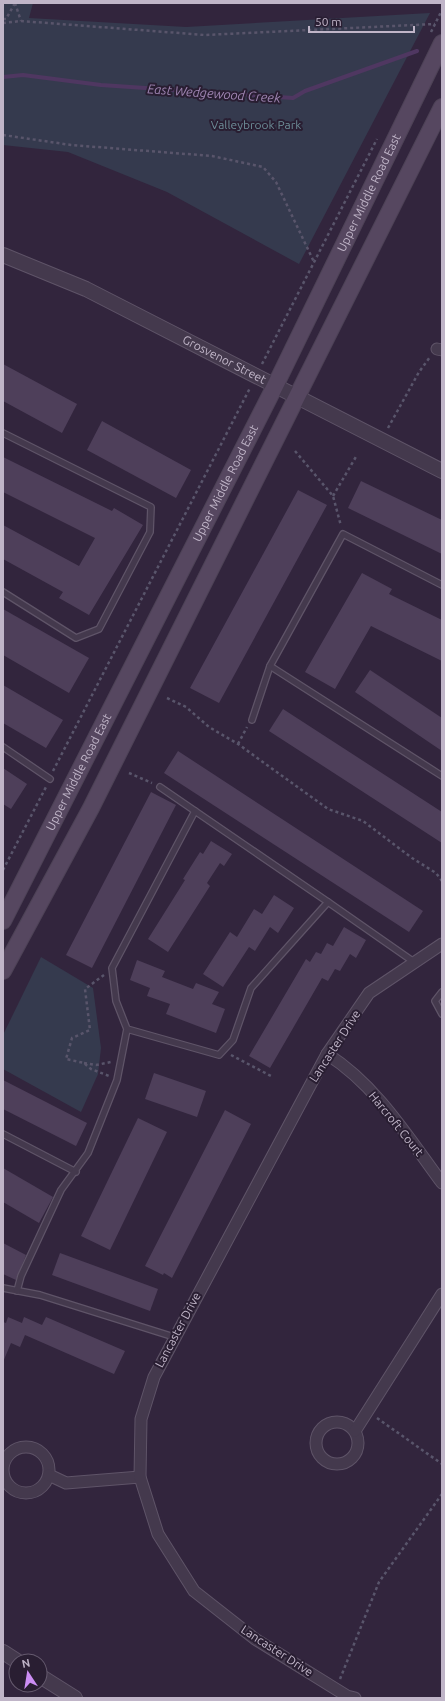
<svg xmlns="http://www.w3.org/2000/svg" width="445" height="1701" viewBox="0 0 445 1701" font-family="Ubuntu,sans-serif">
	<rect width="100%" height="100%" fill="#32253d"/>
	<g fill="#353a4e">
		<path d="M3 3H33L29 18 186 27 430 13 299 264 167 192 68 152 3 145Z"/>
		<path d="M41 957 93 988 101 1048 98 1074 81 1112 3 1069V1035Z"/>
	</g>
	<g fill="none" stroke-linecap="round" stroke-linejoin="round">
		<path stroke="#4f3761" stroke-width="4" d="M3 77 23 75 101 85 293 98 305 91 417 51"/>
	</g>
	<g fill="#4e3f5a">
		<path d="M3 364 77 404 62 433 3 401Z"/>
		<path d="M102 421 191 470 176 498 87 450Z"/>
		<path d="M3 457 112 511 114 508 143 525 89 615 59 598 63 592 3 559V525L79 566 95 538 3 492Z"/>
		<path d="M361 481 442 520V554L348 508Z"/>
		<path d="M298 490 327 505 219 703 190 688Z"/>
		<path d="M362 573 392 589 389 594 442 620V661L371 626 335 689 305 672Z"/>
		<path d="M3 609 89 658 69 693 3 655Z"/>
		<path d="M370 670 442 718V751L355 692Z"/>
		<path d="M3 685 63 720 46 748 3 723Z"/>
		<path d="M283 709 442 812V843L269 731Z"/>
		<path d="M178 751 423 911 409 932 164 773Z"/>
		<path d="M3 768 27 784 11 809 3 804Z"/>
		<path d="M151 792 176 805 92 968 66 955Z"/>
		<path d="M211 841 232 854 224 866 220 863 207 883 210 886 168 952 148 939 185 880 183 879 200 852 203 854Z"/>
		<path d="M274 895 294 908 278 933 270 927 255 951 249 947 223 987 203 974 230 932 237 937 254 909 262 914Z"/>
		<path d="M344 927 366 940 356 958 350 954 340 971 335 969 328 981 322 978 270 1068 249 1056 306 959 310 962 316 952 321 954 327 943 333 946Z"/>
		<path d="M137 960 165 971 162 977 193 989 196 983 219 992 212 1004 225 1009 216 1033 166 1014 170 1004 147 996 150 988 130 980Z"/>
		<path d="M154 1073 206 1091 197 1117 145 1099Z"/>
		<path d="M3 1080 87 1123 76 1146 3 1109Z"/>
		<path d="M225 1110 251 1124 172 1278 164 1273 163 1275 145 1266Z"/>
		<path d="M138 1118 167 1132 110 1250 81 1236Z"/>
		<path d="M3 1168 53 1197 39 1223 3 1202Z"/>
		<path d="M3 1243 26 1255 16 1280 3 1274Z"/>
		<path d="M60 1253 158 1289 150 1311 52 1275Z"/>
		<path d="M8 1317 22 1323 24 1317 42 1325 46 1317 125 1351 114 1374 25 1335 20 1347 11 1343 3 1362V1322L6 1323Z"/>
	</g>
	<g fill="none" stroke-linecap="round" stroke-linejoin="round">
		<defs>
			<g id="service">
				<path d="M3 433 151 507 150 532 99 629 76 638 3 592"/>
				<path d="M442 585 343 534 270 666 442 776"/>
				<path d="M252 720 270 666"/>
				<path d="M3 747 50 779"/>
				<path d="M160 787 195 811"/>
				<path d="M328 902 414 962"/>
				<path d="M442 992 435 1001 442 1014"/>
				<path d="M3 1134 76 1172"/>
				<path d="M3 1288 40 1295 174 1337"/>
				<path d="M17 1291 21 1276 61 1190 88 1153 117 1080 127 1029 116 1001 112 968 195 811 328 902 251 988 233 1040 219 1055 127 1029"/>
			</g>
			<g id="minor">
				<path d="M437 349 442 350"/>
				<path d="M327 1054C376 1085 408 1137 442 1183"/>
				<circle cx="337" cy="1443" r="21"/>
				<path d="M355 1431 442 1294"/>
				<circle cx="26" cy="1470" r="23"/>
				<path d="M49 1475 66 1483 140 1477"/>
				<path d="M355 1698 347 1696 255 1639 194 1591 158 1534 140 1477 141 1419 154 1377 327 1054 369 993 442 944"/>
			</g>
			<g id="tertiary">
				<path id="s1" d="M3 255 86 289 442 471"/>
				<path d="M3 1652 17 1661"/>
				<path d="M40 1676 75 1698"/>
			</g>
			<g id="secondary">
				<path id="s2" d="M3 921 275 386 442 43"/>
				<path d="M3 971 91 808 442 107"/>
			</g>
		</defs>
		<use href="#service" stroke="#5f5468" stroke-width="8"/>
		<use href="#minor" stroke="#5f5468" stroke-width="13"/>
		<use href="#tertiary" stroke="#5f5468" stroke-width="16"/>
		<use href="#secondary" stroke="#4d4256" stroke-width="18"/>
		<g stroke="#59556b" stroke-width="2.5" stroke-dasharray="3 3" stroke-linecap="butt">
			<path d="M15 3 21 21"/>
			<path d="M3 19H6L15 3"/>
			<path d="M3 23 21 21 205 35 435 24"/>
			<path d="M431 32 442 10"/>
			<path d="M3 135 71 145 212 156 263 167 276 182 314 262"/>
			<path d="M262 364 377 139"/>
			<path d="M388 428 419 372 430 357"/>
			<path d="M295 451 333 496 341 526"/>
			<path d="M333 496 357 455"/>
			<path d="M167 698 186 707 209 727 238 744 328 809 363 821 412 858 436 873 442 881"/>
			<path d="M238 744 247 727"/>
			<path d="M53 771 250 388"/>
			<path d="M129 773 152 783"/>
			<path d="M3 870 46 787"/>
			<path d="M104 975 85 989 90 1030 72 1038 66 1059 84 1063 91 1069 109 1076"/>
			<path d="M231 1055 271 1076"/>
			<path d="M84 1063 96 1065 111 1062"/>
			<path d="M377 1418 442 1464"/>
			<path d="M340 1679 379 1582 442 1494"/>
		</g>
		<use href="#service" stroke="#44394d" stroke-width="5.5"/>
		<use href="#minor" stroke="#44394d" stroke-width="11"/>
		<use href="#tertiary" stroke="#44394d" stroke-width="14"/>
		<use href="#secondary" stroke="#564760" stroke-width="16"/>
	</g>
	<g text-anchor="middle" stroke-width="4" stroke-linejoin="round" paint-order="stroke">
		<g font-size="12" fill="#6d8e98" stroke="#291e32">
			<text x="256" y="129">Valleybrook Park</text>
		</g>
		<g font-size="12" fill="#c0b5c8" stroke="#291e32">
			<text dy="4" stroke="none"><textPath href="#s2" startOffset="815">Upper Middle Road East</textPath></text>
			<text dy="4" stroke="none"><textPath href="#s1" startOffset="245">Grosvenor Street</textPath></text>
			<text dy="4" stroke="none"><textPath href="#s2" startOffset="491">Upper Middle Road East</textPath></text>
			<text dy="4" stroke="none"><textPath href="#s2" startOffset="167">Upper Middle Road East</textPath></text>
			<text transform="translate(335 1046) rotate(-57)" y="4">Lancaster Drive</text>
			<text transform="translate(396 1124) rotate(51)" y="4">Harcroft Court</text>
			<text transform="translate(178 1330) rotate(-62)" y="4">Lancaster Drive</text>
			<text transform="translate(277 1651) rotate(33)" y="4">Lancaster Drive</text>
		</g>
		<g font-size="13" font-style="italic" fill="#9f85b2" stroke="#291e32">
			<text transform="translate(214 93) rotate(4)" y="5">East Wedgewood Creek</text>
		</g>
	</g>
	<rect width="445" height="1701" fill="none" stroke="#c0b5c8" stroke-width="8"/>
	<g transform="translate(28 1673) rotate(348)"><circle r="19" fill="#291e32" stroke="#655a6e"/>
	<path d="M0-3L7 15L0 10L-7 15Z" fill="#cc8ef4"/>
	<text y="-6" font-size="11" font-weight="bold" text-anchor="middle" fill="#c0b5c8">N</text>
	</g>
	<path d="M309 26v6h105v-6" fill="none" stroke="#c0b5c8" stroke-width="2"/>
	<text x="315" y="26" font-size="12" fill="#c0b5c8" stroke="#291e32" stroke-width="3" paint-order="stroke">50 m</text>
</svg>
